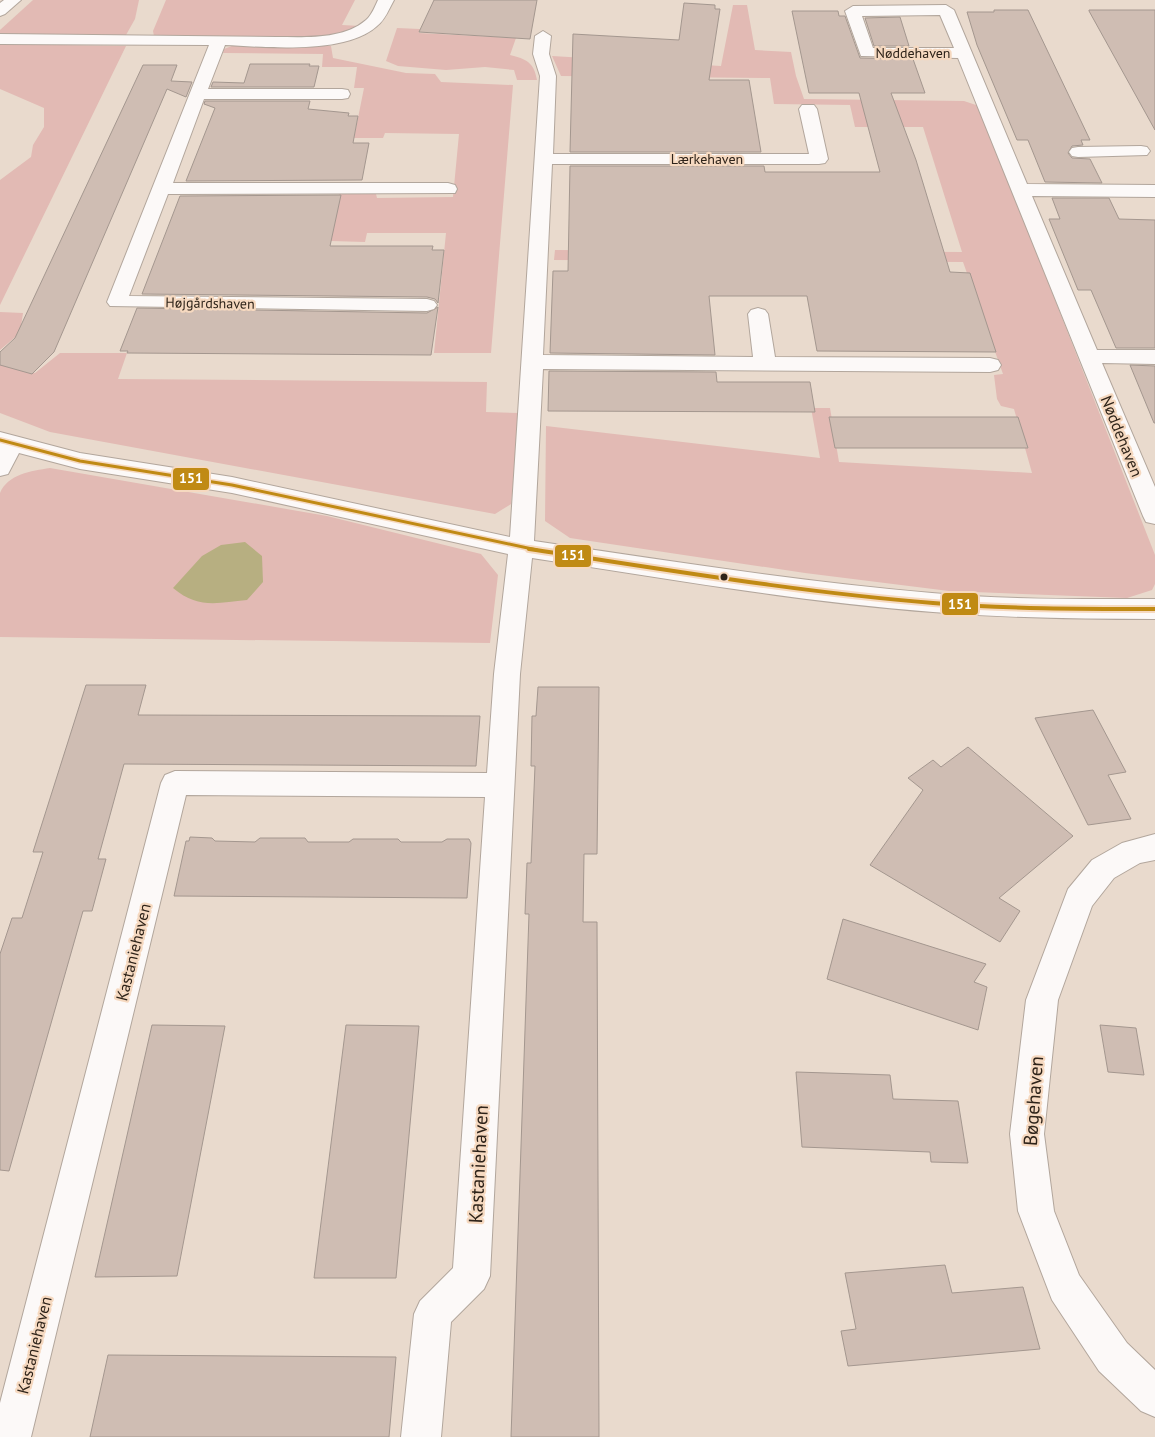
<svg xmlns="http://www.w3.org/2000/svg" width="1155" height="1437" viewBox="0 0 1155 1437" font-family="'PT Sans',sans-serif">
	<rect width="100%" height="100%" fill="#e9dacd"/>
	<g fill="#e2bab4">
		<path d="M33 0H139L135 19 126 35 0 34V30Z"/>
		<path d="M166 0H355L342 25 360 26C327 43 289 37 254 37 221 37 187 36 154 36L153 31Z"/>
		<path d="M733 5H747L755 50 791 52 796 76 804 99 964 101 979 106 1155 555V584L1152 590 1127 598 949 591 805 573 570 538 545 521 546 426 820 458 811 408H830L839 462 1032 473 1014 409 1001 406 997 399 994 375 1003 374 963 262 554 260 555 250 962 252 923 127H855L850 105 774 104 770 78 561 76 552 56 721 66Z"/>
		<path d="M397 28 420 29 419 33 516 38 510 55C526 59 534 62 537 80H517L514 70 485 67 446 70 398 66 386 61Z"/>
		<path d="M0 44 126 46 0 305V180L31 157 33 145 44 127V108L0 89Z"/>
		<path d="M237 44 331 46 333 58 406 73 435 74 441 82 513 85 491 353H434L446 233H367L365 242 331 241 339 194H376L377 198 453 197 459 134 385 133 383 138H354L364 88H354L357 67H322L323 54 223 53 224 49Z"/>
		<path d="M0 312 23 313 20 333 0 350Z"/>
		<path d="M60 353H127L118 379 487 382 486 412 520 413 511 504 495 514 50 432 0 413V363L35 373Z"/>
		<path d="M50 468 327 516 481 554 498 575 490 643 0 637V493C8 474 31 471 50 468Z"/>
	</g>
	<path fill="#b7af81" d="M245 542 262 556 263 582 247 600C217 603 198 609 173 588L202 556 221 545Z"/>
	<g fill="#cfbdb3" stroke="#a4978f">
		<path d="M434 0H537L530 39 419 32Z"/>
		<path d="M684 3 715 5V9H720L709 80H749L761 152H570L573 34 679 40Z"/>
		<path d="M994 10H1028L1090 140H1081L1083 145 1072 146 1068 153 1072 158 1090 159 1102 183 1045 182 1028 140H1017L977 45 967 12H994Z"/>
		<path d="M1089 10H1155V130L1089 11Z"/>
		<path d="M792 11H838L839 16H845L860 58 913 59 925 93H891L916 160 950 272 970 273 996 352 817 351 807 296H709L715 355 550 353 553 271H568L570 166H764L765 172H880L859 93H809Z"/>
		<path d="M900 17 909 46H874L865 18Z"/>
		<path d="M250 64H310L309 66H319L314 87H211L213 82 244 83Z"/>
		<path d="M143 65H177L171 81 192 82 186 97 167 89 54 352 32 374 0 365V352L15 338Z"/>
		<path d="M205 101H310L308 109 349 113 348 116H358L353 143H369L362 180 186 181 215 108 204 104Z"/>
		<path d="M341 195 330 246H433L432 250H444L438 303 435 299 427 297 142 294 180 196Z"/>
		<path d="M1052 198H1109L1119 219 1155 220V348H1116L1091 290H1078L1049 219H1060Z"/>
		<path d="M438 307 431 355 127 353 128 351H120L137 308 427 313Z"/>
		<path d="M1130 365 1155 366V423H1154Z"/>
		<path d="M549 371 716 372 717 382H810L815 412 548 411Z"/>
		<path d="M829 417H1018L1028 448H835Z"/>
		<path d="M86 685H146L138 715 480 716 476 766 124 764 98 859H106L92 911H83L9 1171 0 1170V954L12 918H22L43 852H33Z"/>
		<path d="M538 687H599L597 854H584L583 922H597L599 1437H511L529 914H525L527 863H531L535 766H531L532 716H536Z"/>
		<path d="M1093 710 1126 772 1108 775 1131 819 1088 825 1035 718Z"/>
		<path d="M968 747 1073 836 999 898 1020 911 1000 942 870 865 923 790 908 778 933 760 941 767Z"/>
		<path d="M190 837 212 838 215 841 255 842 260 838H305L308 842H349L353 839H398L401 842H442L447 839H469L471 843 467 898 174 896 186 841H189Z"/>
		<path d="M843 919 986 964 974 982 987 987 978 1030 827 979Z"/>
		<path d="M152 1025 225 1026 177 1276 95 1277Z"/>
		<path d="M346 1025 419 1026 396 1278H314Z"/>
		<path d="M1100 1025 1136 1028 1144 1075 1108 1072Z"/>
		<path d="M796 1072 890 1075 893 1099 958 1101 968 1163 931 1162 930 1152 802 1147Z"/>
		<path d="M945 1265 952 1293 1023 1287 1040 1349 848 1366 841 1331 856 1329 845 1273Z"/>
		<path d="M108 1355 396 1357 389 1437H90Z"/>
	</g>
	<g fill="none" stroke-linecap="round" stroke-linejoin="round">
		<defs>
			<g id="minor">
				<path d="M4 0H21L5 14 0 16V3Z"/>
				<path d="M378 0H394C389 9 385 20 377 26 345 55 266 47 225 45L208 89H342L348 90 350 94 348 98 342 99H204L173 183H448L455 185 457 189 455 193 168 194 129 296 427 299 434 301 437 305 434 309 427 311 110 306 107 302 209 45 0 44V34L276 37C305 37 343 40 366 20 372 15 375 6 378 0Z"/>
				<path d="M946 5 954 10 1027 184 1155 185V197L1032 196 1097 350H1155V364L1102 363 1155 487V524L1146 522 1143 516 958 58 861 56 845 11 853 6ZM940 15 954 48H873L862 16Z"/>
				<path d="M543 31 551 36 549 54 556 76 553 154H809L799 109 802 105H814L817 109 828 159 825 163 819 164H552L543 355 753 357 748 314 751 310 758 308 765 310 768 314 775 357 990 358 998 360 1001 365 998 370 990 372 543 369 534 541C666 560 799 582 932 593 1006 600 1081 599 1155 599V619C1081 619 1006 618 933 612 798 602 665 578 532 558L520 674 490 1276 484 1289 451 1322 441 1437H401L414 1314 420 1301 453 1268 485 797 186 795 31 1437H0V1403L161 783 165 775 175 771 487 773 494 674 508 554 232 493 80 469 19 453 8 474 0 476V432L80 453 232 477 510 537 540 76 533 54 535 36Z"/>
				<path d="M1141 146 1147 147 1150 151 1147 155 1078 157 1072 156 1069 152 1072 148 1078 147Z"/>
				<path d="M1155 834V860L1140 863 1114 878 1092 906 1058 1000 1044 1134 1054 1211 1079 1275 1127 1343 1155 1370V1417L1141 1411 1099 1371 1052 1300 1018 1211 1010 1134 1026 1000 1068 889 1092 860 1122 843Z"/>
			</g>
		</defs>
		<use href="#minor" stroke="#b2a69c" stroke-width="2"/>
		<use href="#minor" fill="#fcf9f8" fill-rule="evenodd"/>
		<defs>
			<path id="bus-1-far1" d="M0 440 80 461 232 485 537 550"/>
			<path id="bus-1" d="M529 549C663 569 797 592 933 603 1006 609 1081 609 1155 609"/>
		</defs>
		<use href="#bus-1-far1" stroke="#f6d9c0" stroke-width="6"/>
		<use href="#bus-1" stroke="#f6d9c0" stroke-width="8"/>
		<use href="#bus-1-far1" stroke="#c08a14" stroke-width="3"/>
		<use href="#bus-1" stroke="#c08a14" stroke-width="4"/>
	</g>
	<circle fill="#2e2319" stroke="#f6d9c0" stroke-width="2" cx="724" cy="577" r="4.5"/>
	<g text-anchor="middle" stroke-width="4.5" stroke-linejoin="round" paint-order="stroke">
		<g font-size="14" fill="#2e2319" stroke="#f6d9c0">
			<text x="913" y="58">Nøddehaven</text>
			<text x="707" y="164">Lærkehaven</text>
			<text transform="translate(210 303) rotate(1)" y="5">Højgårdshaven</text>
		</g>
		<g font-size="16" fill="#2e2319" stroke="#f6d9c0">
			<text transform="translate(1122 436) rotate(68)" y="6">Nøddehaven</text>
			<text transform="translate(133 952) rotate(-76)" y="6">Kastaniehaven</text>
			<text transform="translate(34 1345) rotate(-76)" y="6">Kastaniehaven</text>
		</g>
		<g font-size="19" fill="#2e2319" stroke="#f6d9c0">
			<text transform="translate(1033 1101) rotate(-86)" y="7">Bøgehaven</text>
			<text transform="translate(478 1164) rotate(-87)" y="7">Kastaniehaven</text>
		</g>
	</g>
	<g stroke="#f6d9c0" stroke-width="2">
		<rect x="172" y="467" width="38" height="24" rx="5" fill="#c08a14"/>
		<rect x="554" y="544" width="38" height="24" rx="5" fill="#c08a14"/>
		<rect x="941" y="592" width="38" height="24" rx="5" fill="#c08a14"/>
	</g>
	<g font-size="14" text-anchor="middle" font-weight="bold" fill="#fff">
		<text x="191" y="483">151</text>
		<text x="573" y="560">151</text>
		<text x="960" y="609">151</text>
	</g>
</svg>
